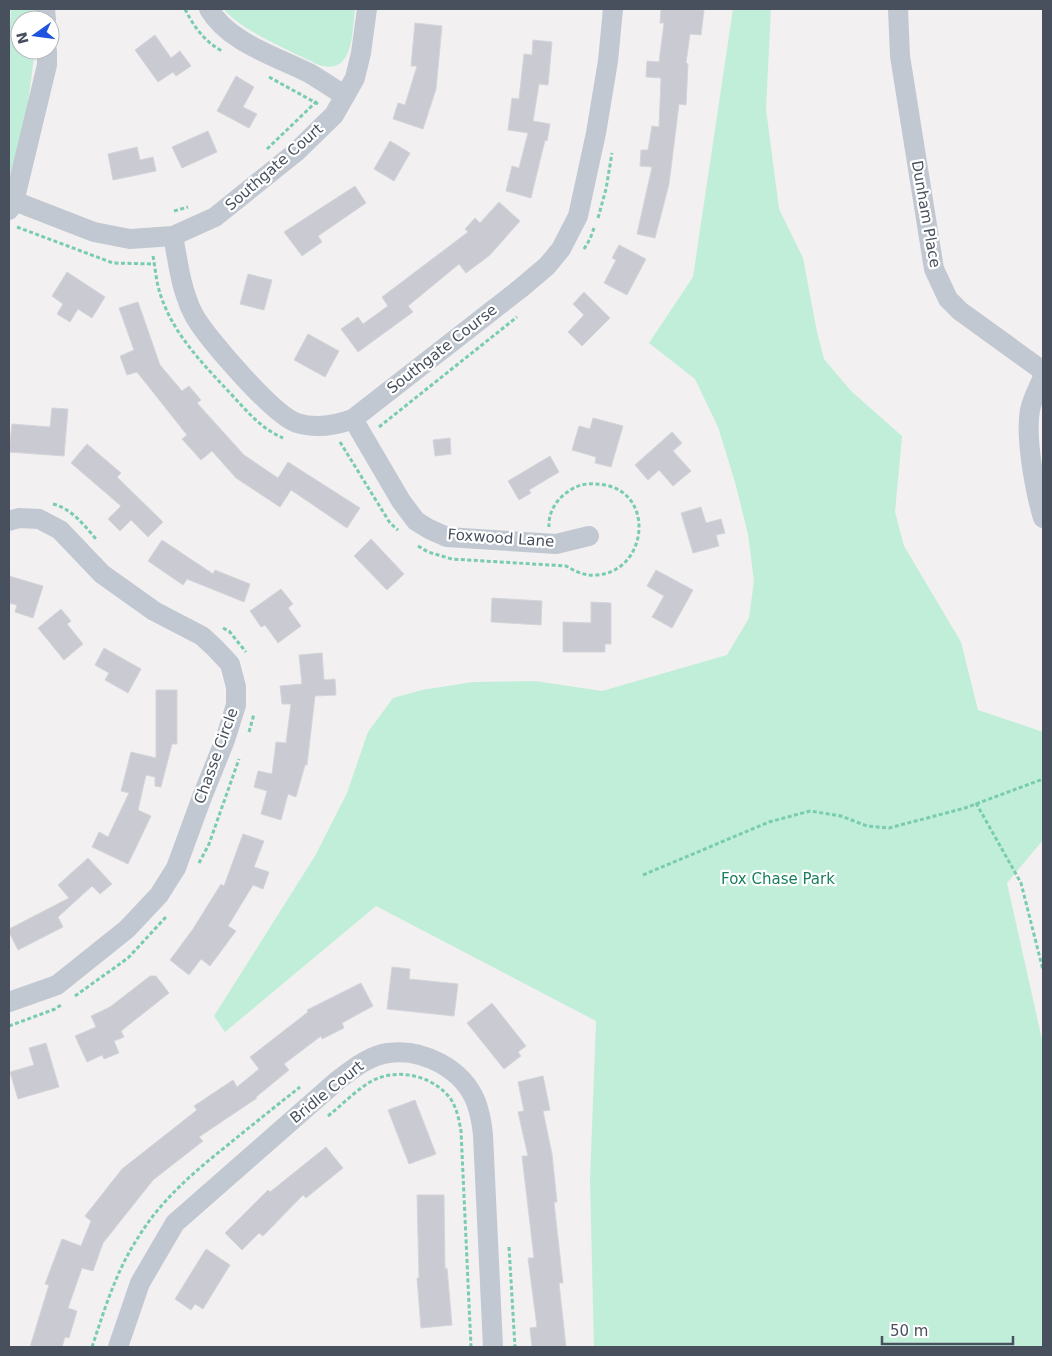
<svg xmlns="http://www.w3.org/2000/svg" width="1052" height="1356" viewBox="0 0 1052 1356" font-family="'DejaVu Sans',sans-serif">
	<rect width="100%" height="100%" fill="#f2f0f0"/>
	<g fill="#c0eed9">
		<path d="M11 9H36V20H20V50H35L25 125 9 178V45Z"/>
		<path d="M224 9H355C352 32 354 76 319 65 295 53 238 29 224 9Z"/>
		<path d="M733 9H771L766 109 779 209 803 258 817 332 824 359 851 391 902 436 895 512 904 546 961 642 978 710 1043 732V840L1007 883 1043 1044V1347H594L590 1180 596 1021 376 906 225 1032 214 1016 315 856 347 793 368 732 393 698 422 690 473 682 535 681 602 691 727 655 749 618 754 581 748 534 735 482 718 427 695 379 649 343 693 277Z"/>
	</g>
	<g fill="#cacbd2" stroke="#d4d5db">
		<path d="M661 9 704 10 701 35 690 34 686 63 688 64 686 105 679 104 669 184 655 238 637 234 652 167 640 166 641 150H648L652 126 659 127 661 78 646 77 647 61 659 62 664 23H660Z"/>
		<path d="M415 23 442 26 436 89 423 129 393 119 398 103 405 105 417 66H411Z"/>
		<path d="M155 35 171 58 180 51 191 66 176 76 173 72 158 82 135 50Z"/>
		<path d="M533 40 552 42 548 85 539 84 533 121 550 124 547 141 545 140 531 198 506 191 512 166 519 168 528 133 508 130 512 98 519 99 524 54 532 55Z"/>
		<path d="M236 76 254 87 243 107 257 114 249 128 217 111Z"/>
		<path d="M208 131 217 152 182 168 172 147Z"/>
		<path d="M390 141 410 153 394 181 374 169Z"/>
		<path d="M137 147 140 160 153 157 156 171 113 180 108 154Z"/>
		<path d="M355 186 366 203 318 236 322 242 302 256 284 232Z"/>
		<path d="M499 202 520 221 490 255 466 273 459 264 408 306 413 312 358 352 341 329 358 317 363 324 388 306 382 297 468 232 465 229 475 218 480 223Z"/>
		<path d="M619 245 646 259 627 295 604 283 616 260 612 258Z"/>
		<path d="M67 272 105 297 92 318 78 309 70 322 57 314 63 304 52 296Z"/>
		<path d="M248 274 272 280 264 310 240 304Z"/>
		<path d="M584 292 610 318 582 346 568 332 584 315 573 304Z"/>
		<path d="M138 302 160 365 182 391 189 386 201 400 197 403 244 455 278 478 288 462 360 508 347 528 291 490 280 507 236 478 212 451 201 460 182 439 187 435 137 372 127 375 120 356 134 350 119 308Z"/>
		<path d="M308 334 339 351 325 377 294 360Z"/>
		<path d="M52 408 68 409 64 456 9 452 12 424 50 427Z"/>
		<path d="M593 418 623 426 611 467 595 463 596 457 572 450 579 426 590 429Z"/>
		<path d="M672 432 682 443 673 451 691 471 673 486 659 470 648 480 635 465Z"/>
		<path d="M450 438 451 454 435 456 433 440Z"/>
		<path d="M87 444 121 473 117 477 163 522 148 537 131 520 120 531 108 519 121 506 71 463Z"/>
		<path d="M550 456 559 472 529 490 531 493 519 500 508 481Z"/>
		<path d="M701 507 706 523 721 519 725 533 716 535 719 546 693 553 681 513Z"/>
		<path d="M371 539 404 574 387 590 354 556Z"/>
		<path d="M162 540 213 574 215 570 250 584 244 602 187 579 183 585 148 561Z"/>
		<path d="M656 570 693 590 672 628 652 617 664 596 647 586Z"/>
		<path d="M9 576 43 586 33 618 15 612 17 605 9 603Z"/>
		<path d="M281 589 293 604 288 608 301 626 278 643 265 625 261 627 250 611Z"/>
		<path d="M492 598 542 601 541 625 491 622Z"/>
		<path d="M591 602 611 603V644H605V652H563V622L591 623Z"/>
		<path d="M61 609 71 621 67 624 83 644 64 660 38 628Z"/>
		<path d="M104 648 141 669 128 693 105 680 109 673 95 665Z"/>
		<path d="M322 653 324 680 335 679 336 695 315 696 307 765H305L296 797 288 794 281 820 261 814 267 791 254 787 258 771 272 774 276 742 286 743 291 704H282L280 686 302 684 299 655Z"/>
		<path d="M156 690H177V744H172L161 787 155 786V777L146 775 138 810 151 816 128 864 92 847 99 832 108 837 129 793 121 791 131 752 156 758Z"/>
		<path d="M243 834 264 841 254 867 269 872 263 889 253 885 228 926 236 931 210 966 201 959 189 975 170 960 193 929 221 884 224 886Z"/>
		<path d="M88 858 112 884 100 894 92 886 58 917 63 927 18 950 9 932V929L69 898 58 885Z"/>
		<path d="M392 967 410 969 409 979 458 984 454 1016 387 1009Z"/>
		<path d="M150 976H156L169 993 121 1031 124 1037 114 1041 119 1053 104 1059 102 1055 87 1062 75 1036 96 1027 91 1016 110 1007Z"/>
		<path d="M361 983 373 1006 342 1023 344 1028 322 1039 321 1036 284 1064 289 1070 256 1097 257 1098 199 1137 203 1141 153 1180 103 1243 93 1271 82 1268 68 1308 77 1311 69 1338 65 1337 62 1347H30L49 1285 45 1284 62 1239 81 1246 91 1221 85 1216 122 1169 197 1110 194 1106 233 1080 237 1087 259 1069 250 1057 308 1012 307 1010Z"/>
		<path d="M492 1003 526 1046 518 1052 521 1056 504 1069 467 1023Z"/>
		<path d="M46 1043 59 1087 18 1099 10 1072 34 1065 29 1048Z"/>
		<path d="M543 1076 550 1110 543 1111 552 1154 557 1202H554L563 1283H559L566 1347H532L530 1328 537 1327 528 1258H534L522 1156H528L518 1112 524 1111 518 1082Z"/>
		<path d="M415 1100 436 1154 409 1164 388 1110Z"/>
		<path d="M326 1147 343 1168 306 1198 303 1195 263 1236 259 1233 242 1250 225 1233 268 1190 270 1192Z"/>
		<path d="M417 1195H444L445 1269 447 1268 452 1325 421 1328 417 1278H419Z"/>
		<path d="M206 1249 230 1265 203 1309 195 1304 191 1310 175 1299Z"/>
	</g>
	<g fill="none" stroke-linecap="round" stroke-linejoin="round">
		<g stroke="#79ccb0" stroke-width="3" stroke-dasharray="4 2.5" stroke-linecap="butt">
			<path d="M185 9C194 27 204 41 222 51"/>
			<path d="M269 77 318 104"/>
			<path d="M267 149 318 100"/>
			<path d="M174 211 188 207"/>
			<path d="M598 218 606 189 612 153"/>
			<path d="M17 227 113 263 154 264"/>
			<path d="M584 249 590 239 594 228"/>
			<path d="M153 256C155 267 156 279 159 290 171 332 202 363 231 394 247 411 260 428 283 438"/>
			<path d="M379 427 517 317"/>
			<path d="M340 442 390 523 398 530"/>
			<path d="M53 504C72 509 84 525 96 539"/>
			<path d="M418 546 428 552 452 559 566 566C575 571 584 576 595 575 646 574 657 495 605 485 593 483 582 483 572 489 558 497 548 511 549 527"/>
			<path d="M223 628 229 631 246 652"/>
			<path d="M249 732 254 714"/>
			<path d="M976 803 1021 883 1043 970"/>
			<path d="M199 863 209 844 239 759"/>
			<path d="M643 875 769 822 810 811 841 816 867 826 889 828 965 808 1043 779"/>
			<path d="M75 996 128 958 166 917"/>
			<path d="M9 1026 55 1009 61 1005"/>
			<path d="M328 1116C342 1105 355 1091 370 1082 396 1067 432 1075 450 1098 457 1108 459 1120 461 1131L471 1347"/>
			<path d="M509 1247 515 1347"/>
			<path d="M92 1347C105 1308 116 1271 139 1236 162 1199 195 1171 229 1144 252 1125 276 1106 300 1087"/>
		</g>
		<g stroke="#c1c8d1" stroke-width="20">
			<path d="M45 9 46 20"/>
			<path d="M209 9C228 42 275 56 309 73 321 80 333 88 345 96"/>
			<path d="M898 9 900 56 934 269 948 299 960 311 1043 371"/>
			<path d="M9 199 94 232 130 239 173 236 215 217 296 152 334 115 355 78 361 53 367 9"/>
			<path d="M9 210 14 202 47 65V50"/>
			<path d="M173 236C177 255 179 277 186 296 188 303 191 310 195 317 208 339 274 416 297 423 316 429 334 426 353 419L521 288 547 266 561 249 578 216 596 133 608 61 613 9"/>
			<path d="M1043 377C1039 387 1032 399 1030 410 1025 437 1035 491 1043 518"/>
			<path d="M353 419 401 501 416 521 429 529 447 537 556 544 589 536"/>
			<path d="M9 521 19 518 39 519 60 530 102 574 154 611 202 636 215 648 230 664 236 687V705L225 740 202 797 176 868 159 895 127 929 57 985 9 1002"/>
			<path d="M118 1347 140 1283 175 1223 338 1080C353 1069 368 1056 388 1053 423 1048 463 1069 476 1102 480 1113 482 1124 483 1135L493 1347"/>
		</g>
	</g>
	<g text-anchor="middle" stroke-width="4.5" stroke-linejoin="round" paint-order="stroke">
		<g font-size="15" fill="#48505d" stroke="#fff">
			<text transform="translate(274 167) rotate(-41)" y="5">Southgate Court</text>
			<text transform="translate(926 214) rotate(80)" y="5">Dunham Place</text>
			<text transform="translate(442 349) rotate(-38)" y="5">Southgate Course</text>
			<text transform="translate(501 538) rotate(4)" y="5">Foxwood Lane</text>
			<text transform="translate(216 756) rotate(-70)" y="5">Chasse Circle</text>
			<text transform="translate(327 1092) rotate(-39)" y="5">Bridle Court</text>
		</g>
		<g font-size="15" fill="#197e5c" stroke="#fff">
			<text x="778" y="884">Fox Chase Park</text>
		</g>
	</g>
	<rect width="1052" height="1356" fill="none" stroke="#48505d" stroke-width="20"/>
	<g transform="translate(35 35) rotate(256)"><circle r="24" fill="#ffffff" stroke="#b6b9be"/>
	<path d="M0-4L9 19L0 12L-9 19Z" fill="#1d53df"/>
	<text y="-8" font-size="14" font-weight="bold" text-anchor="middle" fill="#48505d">N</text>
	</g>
	<path d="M882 1336v8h131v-8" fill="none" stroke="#48505d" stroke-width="2.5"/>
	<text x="890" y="1336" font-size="15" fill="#48505d" stroke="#ffffff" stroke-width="4" paint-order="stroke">50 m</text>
</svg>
